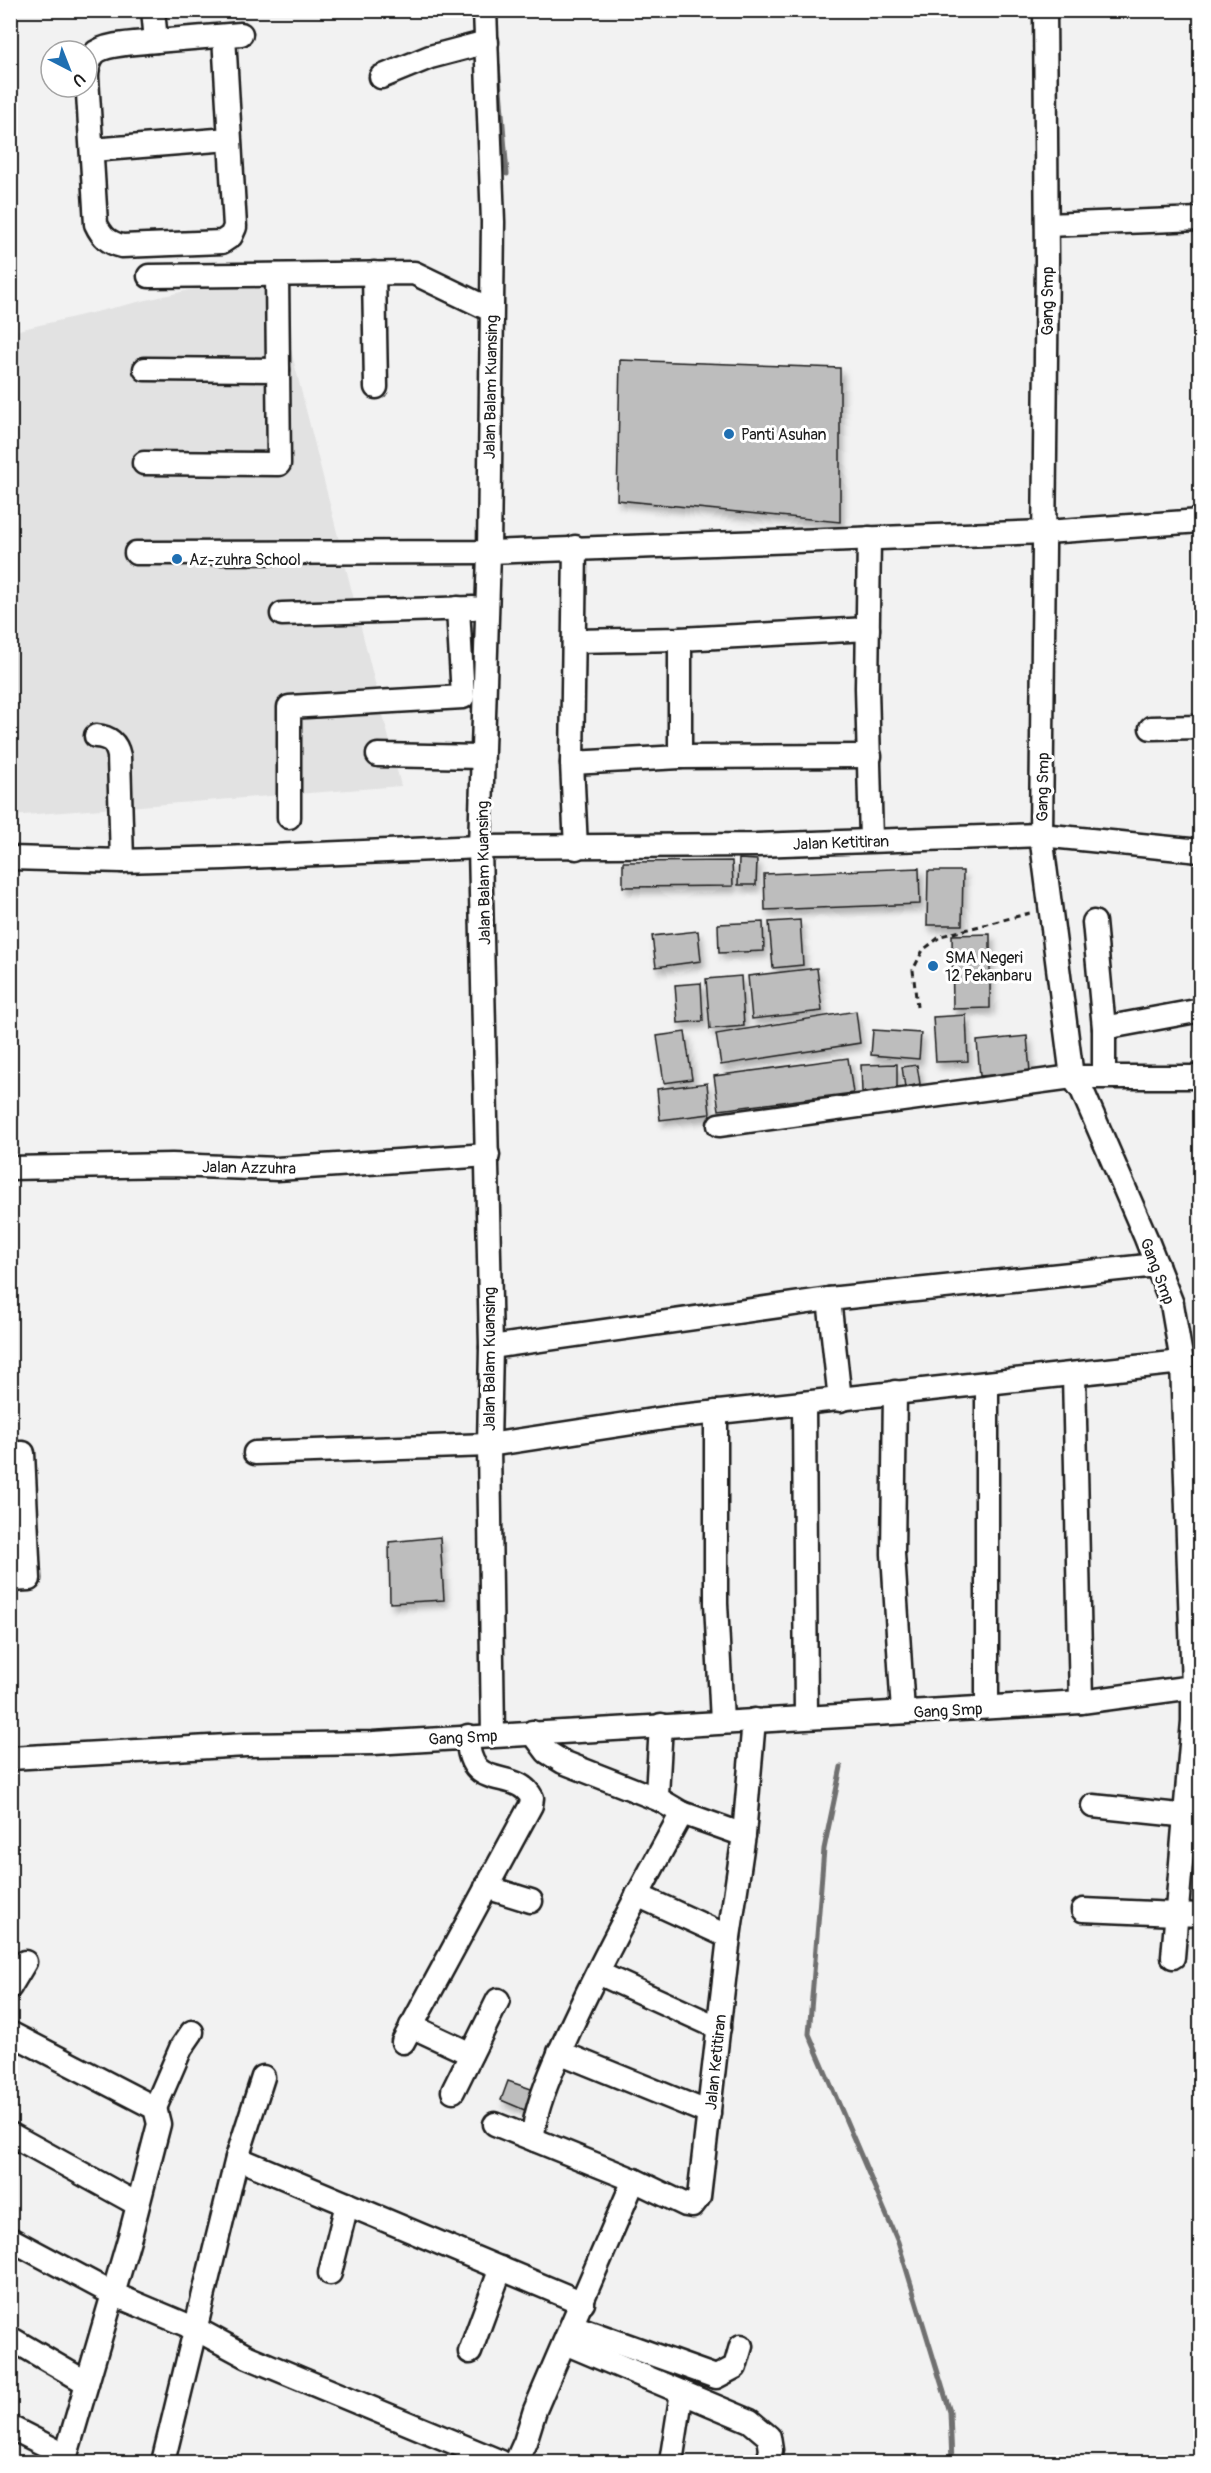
<svg xmlns="http://www.w3.org/2000/svg" width="1211" height="2473" viewBox="0 0 1211 2473" font-family="Pangolin,sans-serif">
	<defs>
		<filter id="shadow"><feDropShadow dx="3.5" dy="6" stdDeviation="3" flood-color="#0004"/></filter>
	</defs>
	<rect width="100%" height="100%" fill="#f2f2f2"/>
	<filter id="ink" filterUnits="userSpaceOnUse"><feTurbulence type="fractalNoise" baseFrequency=".0167" numOctaves="2"/><feDisplacementMap in="SourceGraphic" scale="12" xChannelSelector="R" yChannelSelector="G"/><feConvolveMatrix kernelMatrix="1 2 1 2 8 2 1 2 1" color-interpolation-filters="sRGB"/></filter>
	<g filter="url(#ink)">
		<path fill="#e2e2e2" d="M271 271 401 786 11 816 10 332Z"/>
		<g fill="none" stroke-linecap="round" stroke-linejoin="round">
			<g stroke="#707070" stroke-width="5">
				<path d="M498 65 507 174"/>
				<path d="M841 1767 824 1849 809 2034 898 2242 950 2412 952 2462"/>
			</g>
		</g>
		<g fill="#bdbdbd" stroke="#1c1c1c" stroke-width="1.5" filter="url(#shadow)">
			<path d="M620 360 840 368V522L617 500Z"/>
			<path d="M739 859 757 860 756 885H738Z"/>
			<path d="M732 861 733 886 623 887V862Z"/>
			<path d="M919 868 920 904 765 910 764 874Z"/>
			<path d="M928 871H963L962 925H927Z"/>
			<path d="M800 920 803 965 773 968 769 922Z"/>
			<path d="M763 922 764 951 719 953 718 924Z"/>
			<path d="M698 931 701 961 656 967 652 936Z"/>
			<path d="M990 934V1008L953 1009 952 935Z"/>
			<path d="M817 968 822 1011 752 1019 748 976Z"/>
			<path d="M741 976 744 1026 710 1029 706 979Z"/>
			<path d="M701 983 703 1021 678 1023 675 985Z"/>
			<path d="M856 1011 860 1043 721 1065 716 1034Z"/>
			<path d="M966 1015 968 1061 936 1062 933 1017Z"/>
			<path d="M873 1030 921 1033 919 1059 871 1055Z"/>
			<path d="M685 1032 692 1079 664 1083 657 1036Z"/>
			<path d="M1027 1036 1030 1072 980 1076 977 1041Z"/>
			<path d="M848 1058 853 1093 719 1110 714 1076Z"/>
			<path d="M897 1064V1092H862L861 1065Z"/>
			<path d="M917 1065 920 1084 905 1087 902 1067Z"/>
			<path d="M707 1083 710 1114 660 1120 657 1089Z"/>
			<path d="M440 1537 444 1600 390 1603 389 1542Z"/>
			<path d="M508 2081 534 2090 527 2111 501 2100Z"/>
		</g>
		<g fill="none" stroke-linecap="round" stroke-linejoin="round">
			<defs>
				<g id="minor">
					<path d="M153 10 156 41 241 34"/>
					<path d="M485 10 493 222 489 552 480 847 491 1347 489 1445 493 1735"/>
					<path d="M87 73C88 66 89 60 94 54 104 43 141 43 156 41"/>
					<path d="M87 77 96 224C102 237 109 243 122 246L222 242 231 236 235 227 224 36"/>
					<path d="M381 77 430 57 487 42"/>
					<path d="M92 150 229 139"/>
					<path d="M1047 225 1200 219"/>
					<path d="M374 273 376 387"/>
					<path d="M149 276 414 273 491 310"/>
					<path d="M145 369 278 370"/>
					<path d="M144 463 279 464 277 275"/>
					<path d="M869 538 867 688 871 840"/>
					<path d="M575 547 572 763 576 848"/>
					<path d="M136 553 489 552 1046 532 1200 521"/>
					<path d="M282 614 473 608"/>
					<path d="M680 639V757"/>
					<path d="M574 641 680 639 868 629"/>
					<path d="M1151 728 1200 727"/>
					<path d="M96 736C109 737 116 742 119 756L122 861"/>
					<path d="M378 755 482 757"/>
					<path d="M572 763 680 757 870 756"/>
					<path d="M289 817V707L463 697 458 608"/>
					<path d="M10 858 122 861 225 858 480 847 756 845 1041 835 1200 851"/>
					<path d="M1094 922 1104 1028V1076"/>
					<path d="M1104 1028 1196 1011"/>
					<path d="M719 1125 1072 1077H1200"/>
					<path d="M10 1168 172 1165 277 1169 488 1155"/>
					<path d="M829 1299 840 1400"/>
					<path d="M491 1347 829 1299 1157 1265"/>
					<path d="M1074 1374 1081 1702"/>
					<path d="M987 1383V1707"/>
					<path d="M895 1392 893 1554 903 1712"/>
					<path d="M804 1403 806 1717"/>
					<path d="M716 1412V1603L722 1722"/>
					<path d="M10 1453H23L29 1579 10 1580"/>
					<path d="M255 1453 489 1445 672 1417 1182 1362"/>
					<path d="M661 1725 657 1795 660 1800 682 1813C658 1857 519 2106 535 2140L634 2180 686 2205 692 2206 699 2197 729 1937 744 1835 754 1720"/>
					<path d="M532 1732 547 1752 563 1762 660 1800"/>
					<path d="M10 1758 246 1745 373 1743 1081 1702 1193 1687 1182 1362 1172 1304 1146 1238 1082 1090 1072 1077 1041 835 1047 260 1045 10"/>
					<path d="M1093 1806 1198 1817"/>
					<path d="M682 1813 744 1835"/>
					<path d="M486 1887 531 1901"/>
					<path d="M637 1895 729 1937"/>
					<path d="M1083 1910 1200 1915"/>
					<path d="M1173 1957 1193 1721V1687"/>
					<path d="M598 1973 719 2028"/>
					<path d="M10 1987 25 1962"/>
					<path d="M411 2026 471 2054"/>
					<path d="M10 2033 155 2108 159 2124 130 2236 64 2462"/>
					<path d="M403 2042 531 1805 532 1798C516 1766 467 1795 468 1736"/>
					<path d="M559 2052 709 2113"/>
					<path d="M263 2077 237 2158 583 2303"/>
					<path d="M453 2091 498 2000"/>
					<path d="M155 2108 181 2048 192 2032"/>
					<path d="M495 2124 535 2140"/>
					<path d="M10 2134 137 2204"/>
					<path d="M10 2239 113 2294 196 2329 248 2357 501 2462"/>
					<path d="M330 2273 347 2204"/>
					<path d="M573 2326 716 2377 735 2367 741 2346"/>
					<path d="M10 2338 87 2383"/>
					<path d="M565 2343 750 2421 769 2437 771 2450 768 2462"/>
					<path d="M470 2352 501 2268"/>
					<path d="M10 2427 65 2455"/>
					<path d="M163 2462 237 2158"/>
					<path d="M516 2462 525 2442 535 2410 634 2180"/>
					<path d="M671 2462 682 2392"/>
				</g>
			</defs>
			<use href="#minor" stroke="#1c1c1c" stroke-width="27"/>
			<path stroke="#1c1c1c" stroke-width="3" stroke-dasharray="6 4.5" stroke-linecap="butt" d="M917 1007 913 970 923 950 941 936 1030 913"/>
			<use href="#minor" stroke="#fff" stroke-width="22"/>
		</g>
	</g>
	<g fill="#1f6fb2" stroke="#fff" stroke-width="2">
		<circle cx="729" cy="434" r="6"/>
		<circle cx="177" cy="559" r="6"/>
		<circle cx="933" cy="966" r="6"/>
	</g>
	<g text-anchor="middle" stroke-width="6" stroke-linejoin="round" paint-order="stroke">
		<g font-size="16" fill="#1c1c1c" stroke="#fff">
			<text transform="translate(1047 301) rotate(-90)" y="6">Gang Smp</text>
			<text transform="translate(490 387) rotate(-89)" y="6">Jalan Balam Kuansing</text>
			<text transform="translate(1042 787) rotate(-89)" y="6">Gang Smp</text>
			<text transform="translate(841 842) rotate(-2)" y="6">Jalan Ketitiran</text>
			<text transform="translate(483 873) rotate(-91)" y="6">Jalan Balam Kuansing</text>
			<text transform="translate(249 1167) rotate(1)" y="6">Jalan Azzuhra</text>
			<text transform="translate(1158 1271) rotate(69)" y="6">Gang Smp</text>
			<text transform="translate(489 1359) rotate(-90)" y="6">Jalan Balam Kuansing</text>
			<text transform="translate(948 1710) rotate(-3)" y="6">Gang Smp</text>
			<text transform="translate(463 1737) rotate(-3)" y="6">Gang Smp</text>
			<text transform="translate(715 2062) rotate(-84)" y="6">Jalan Ketitiran</text>
		</g>
		<g font-size="16" fill="#1c1c1c" stroke="#fff" text-anchor="start">
			<text x="741" y="440">Panti Asuhan</text>
			<text x="189" y="565">Az-zuhra School</text>
			<text x="945" y="963">SMA Negeri<tspan x="945" dy="18">12 Pekanbaru</tspan></text>
		</g>
	</g>
	<rect width="1211" height="2473" fill="none" stroke="#fff" stroke-width="36"/>
	<rect x="18" y="18" width="1175" height="2437" fill="none" stroke="#1c1c1c" stroke-width="2" filter="url(#ink)"/>
	<g transform="translate(69 69) rotate(138)"><circle r="28" fill="#ffffff" stroke="#a4a4a4" stroke-width="1.5"/>
	<path d="M0-4.5L10 22L0 15L-10 22Z" fill="#1f6fb2"/>
	<text y="-9" font-size="16" font-weight="bold" text-anchor="middle" fill="#1c1c1c">U</text>
	</g>
</svg>
